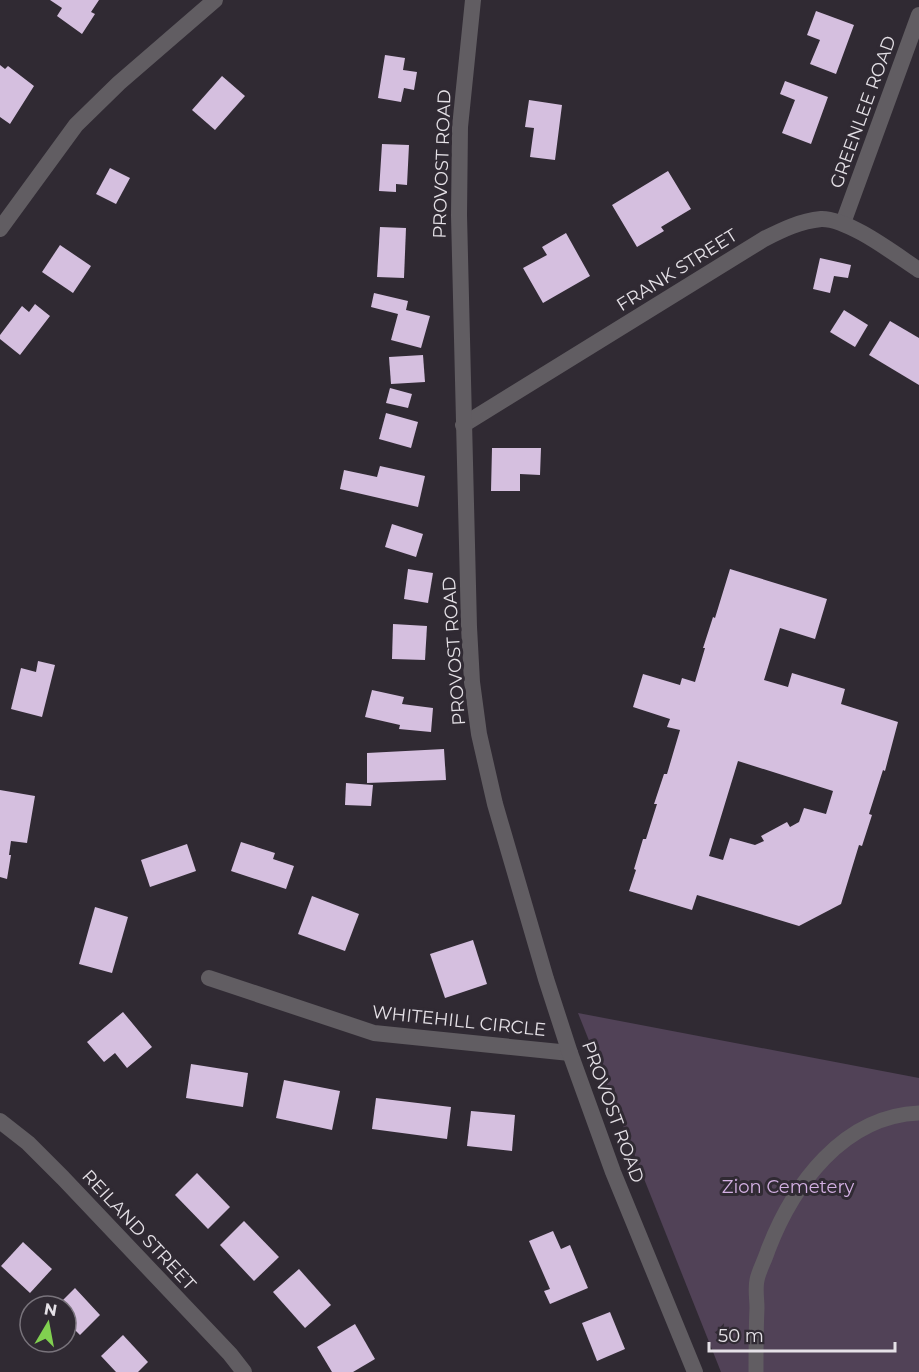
<svg xmlns="http://www.w3.org/2000/svg" width="919" height="1372" viewBox="0 0 919 1372" font-family="Montserrat,sans-serif">
	<rect width="100%" height="100%" fill="#302a33"/>
	<path fill="#514257" d="M578 1013 919 1078V1372H721Z"/>
	<g fill="#d5bfdf" fill-rule="evenodd">
		<path d="M50 0H99L91 12 95 14 82 34 57 16 62 8Z"/>
		<path d="M816 11 854 25 836 74 810 64 820 40 807 35Z"/>
		<path d="M385 55 405 58 403 70 417 72 414 90 404 88 401 102 378 98Z"/>
		<path d="M0 65 5 69 8 66 34 86 10 124 0 117Z"/>
		<path d="M222 76 245 96 215 130 192 110Z"/>
		<path d="M785 81 828 97 811 144 782 133 795 100 780 94Z"/>
		<path d="M529 100 562 105 555 160 530 157 534 128 525 127Z"/>
		<path d="M382 144 409 145 407 185 396 184V192L379 191Z"/>
		<path d="M110 168 130 178 116 204 96 194Z"/>
		<path d="M668 171 691 209 661 227 664 231 637 247 612 205Z"/>
		<path d="M380 227 406 228 404 278 377 277Z"/>
		<path d="M566 233 590 276 543 303 523 268 547 255 542 247Z"/>
		<path d="M60 245 91 266 73 293 42 272Z"/>
		<path d="M820 258 851 265 848 278 834 276 830 293 813 289Z"/>
		<path d="M374 293 408 301 406 310 430 316 421 348 391 340 398 314 371 307Z"/>
		<path d="M35 304 50 316 20 355 0 339V335L22 306 29 312Z"/>
		<path d="M844 310 868 325 855 347 830 332Z"/>
		<path d="M890 321 919 338V385L869 355Z"/>
		<path d="M423 355 425 382 391 384 389 357Z"/>
		<path d="M390 388 412 394 408 408 386 403Z"/>
		<path d="M386 413 418 422 411 448 379 439Z"/>
		<path d="M492 448H541L540 475 520 474V491H491Z"/>
		<path d="M380 466 425 476 418 507 340 489 344 470 377 477Z"/>
		<path d="M392 524 423 534 416 557 385 547Z"/>
		<path d="M408 569 433 573 428 603 404 599Z"/>
		<path d="M730 569 827 599 815 639 780 628 764 680 788 687 792 673 845 689 841 704 898 722 885 771 883 770 869 814 872 815 862 846 859 845 841 904 799 926 697 895 692 910 629 891 636 870 634 869 643 839H646L657 804H654L664 774H667L680 730 667 727 670 719 633 707 643 674 680 685 682 678 695 682 705 648H703L713 617 715 618ZM738 761 833 791 826 814 804 808 799 822 790 827 787 822 761 836 764 841 755 845 730 838 723 860 709 856Z"/>
		<path d="M393 624 427 626 425 660 392 659Z"/>
		<path d="M38 661 55 665 42 717 11 709 21 668 36 672Z"/>
		<path d="M372 690 404 697 402 704 433 708 431 732 399 729 400 725 365 717Z"/>
		<path d="M444 749 446 780 367 783V753Z"/>
		<path d="M346 783 373 785 371 806 345 805Z"/>
		<path d="M0 790 35 796 27 843 11 841 9 855H11L7 879 0 877Z"/>
		<path d="M241 842 275 853 273 859 294 866 286 889 231 871Z"/>
		<path d="M187 844 196 871 150 887 141 860Z"/>
		<path d="M312 896 359 914 345 951 298 934Z"/>
		<path d="M95 907 128 917 112 973 79 964Z"/>
		<path d="M473 940 487 984 445 998 430 954Z"/>
		<path d="M123 1012 152 1047 127 1068 115 1053 104 1062 87 1042Z"/>
		<path d="M191 1064 248 1073 243 1107 186 1098Z"/>
		<path d="M284 1080 340 1091 332 1130 276 1118Z"/>
		<path d="M376 1098 451 1107 447 1139 372 1129Z"/>
		<path d="M471 1111 515 1115 512 1151 467 1146Z"/>
		<path d="M197 1173 230 1207 208 1229 175 1195Z"/>
		<path d="M244 1221 279 1257 254 1281 220 1245Z"/>
		<path d="M553 1231 561 1249 570 1245 588 1288 550 1304 544 1291 550 1289 529 1241Z"/>
		<path d="M23 1242 52 1269 30 1293 1 1266Z"/>
		<path d="M299 1269 331 1305 305 1328 273 1292Z"/>
		<path d="M75 1288 100 1315 80 1335 66 1321V1306H57Z"/>
		<path d="M610 1312 625 1349 597 1361 582 1323Z"/>
		<path d="M355 1324 375 1359 353 1372H332L317 1347Z"/>
		<path d="M123 1335 148 1362 138 1372H116L101 1356Z"/>
	</g>
	<g fill="none" stroke-linecap="round" stroke-linejoin="round">
		<path stroke="#615d62" stroke-width="15" d="M756 1372C756 1351 756 1329 757 1308 757 1299 755 1289 757 1280 759 1270 765 1260 768 1250 793 1185 843 1116 919 1113"/>
		<g stroke="#615d62" stroke-width="16">
			<path d="M843 223 919 15"/>
			<path d="M0 229 76 125 119 83 215 0"/>
			<path d="M463 425 764 239C782 230 800 221 821 219 848 218 896 255 919 270"/>
			<path d="M209 978 374 1033 570 1053"/>
			<path d="M0 1121 28 1143 63 1178 230 1354 244 1372"/>
		</g>
		<path stroke="#615d62" stroke-width="16" d="M473 0 460 127 459 215 469 627 472 682 479 734 495 804 546 979 570 1053 613 1172 695 1372"/>
	</g>
	<g text-anchor="middle" stroke-width="6" stroke-linejoin="round" paint-order="stroke">
		<g font-size="18" fill="#e5e1e7" stroke="#302a33">
			<text transform="translate(863 112) rotate(-70)" y="6">GREENLEE ROAD</text>
			<text transform="translate(442 164) rotate(-88)" y="6">PROVOST ROAD</text>
			<text transform="translate(677 270) rotate(-32)" y="6">FRANK STREET</text>
			<text transform="translate(454 651) rotate(-94)" y="6">PROVOST ROAD</text>
			<text transform="translate(459 1021) rotate(6)" y="6">WHITEHILL CIRCLE</text>
			<text transform="translate(613 1112) rotate(70)" y="6">PROVOST ROAD</text>
			<text transform="translate(139 1230) rotate(47)" y="6">REILAND STREET</text>
		</g>
		<g font-size="18" fill="#d3b0e3" stroke="#302a33">
			<text x="788" y="1193">Zion Cemetery</text>
		</g>
	</g>
	<g transform="translate(48 1324) rotate(10)"><circle r="28" fill="#302a33" stroke="#78737b" stroke-width="1.5"/>
	<path d="M0-4.5L10 22L0 15L-10 22Z" fill="#81d050"/>
	<text y="-9" font-size="16" font-weight="bold" text-anchor="middle" fill="#e5e1e7">N</text>
	</g>
	<path d="M709 1342v9h186v-9" fill="none" stroke="#e5e1e7" stroke-width="3"/>
	<text x="718" y="1342" font-size="18" fill="#e5e1e7" stroke="#302a33" stroke-width="4.5" paint-order="stroke">50 m</text>
</svg>
